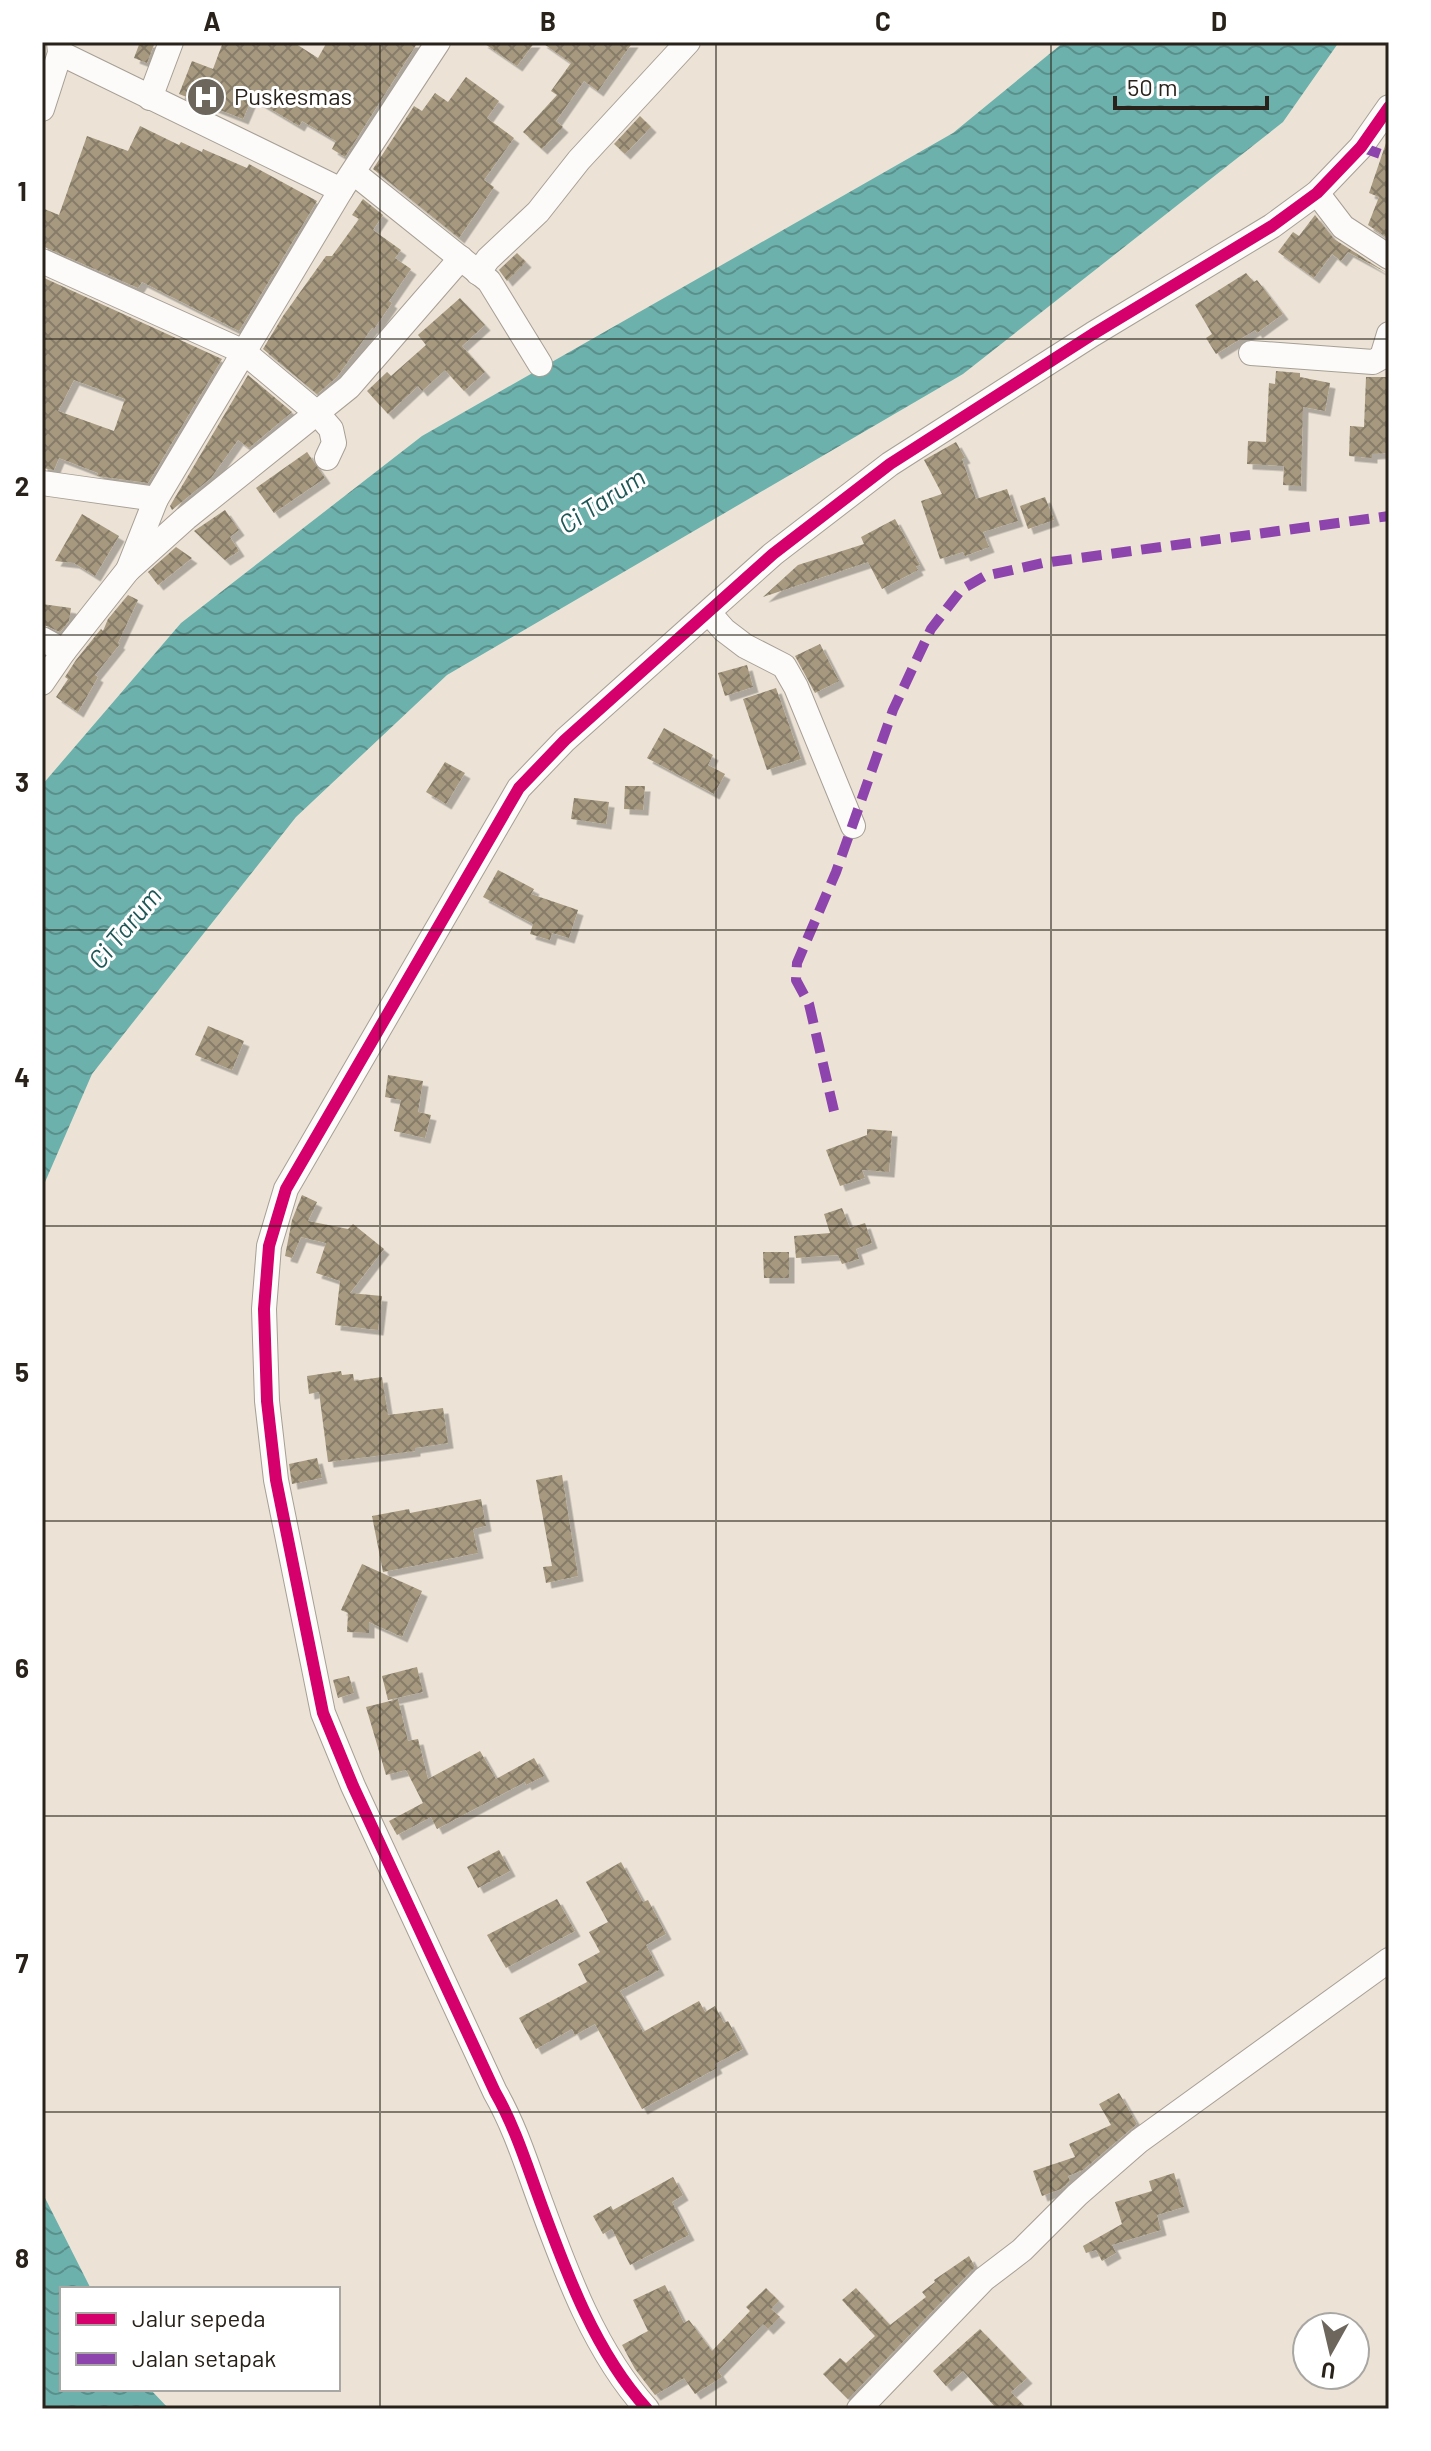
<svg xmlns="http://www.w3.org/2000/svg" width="1431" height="2451" viewBox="0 0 1431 2451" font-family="Barlow,sans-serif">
	<defs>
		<pattern id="water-waves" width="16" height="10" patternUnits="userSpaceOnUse" patternTransform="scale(2)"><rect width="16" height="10" fill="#6db1ad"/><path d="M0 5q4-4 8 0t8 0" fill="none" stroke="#5a908c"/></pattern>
		<pattern id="building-cross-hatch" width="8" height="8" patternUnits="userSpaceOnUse" patternTransform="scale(2)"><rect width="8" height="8" fill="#a69980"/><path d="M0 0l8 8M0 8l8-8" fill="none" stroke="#877c68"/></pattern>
		<filter id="shadow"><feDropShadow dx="5.5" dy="5.5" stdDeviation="0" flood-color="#0004"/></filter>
	</defs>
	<rect width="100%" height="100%" fill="#ece3d6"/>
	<g fill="url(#water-waves)">
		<path d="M1064 42H1339L1283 122 963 374 447 675 296 817 92 1074 42 1189V785L181 623 422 436 953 133Z"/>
		<path d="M42 2192 91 2289H62V2389H150L169 2409H42Z"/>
	</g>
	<g fill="url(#building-cross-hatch)" fill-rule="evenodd" filter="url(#shadow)">
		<path d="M140 42H155L147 63 134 58Z"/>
		<path d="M223 42H293L318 58 327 42H418L345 157 332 149 336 141 302 121 299 126 252 98 243 119 179 94 192 61 213 69Z"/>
		<path d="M482 42H535L517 66Z"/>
		<path d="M541 42H633L598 91 584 81 556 121 563 127 542 149 523 132 557 95 551 91 571 63Z"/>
		<path d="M466 77 499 101 487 118 514 138 484 180 494 187 459 238 373 169 414 106 422 111 435 93 448 102Z"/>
		<path d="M640 116 651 127 625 154 614 144Z"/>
		<path d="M140 126 179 145 181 142 202 152 203 149 247 168 249 164 317 201 239 331 142 282 138 288 42 246V208L59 215 87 136 128 151Z"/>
		<path d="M1386 143H1389V239L1368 225 1379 197 1369 193Z"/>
		<path d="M363 199 383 215 373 230 401 250 395 258 411 269 389 301 392 303 374 329 372 328 337 377 317 394 263 349 283 316 326 256H332L359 219 352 215Z"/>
		<path d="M1315 215 1334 239 1387 273 1348 252 1341 261 1332 254 1314 278 1278 252 1293 232 1299 236Z"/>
		<path d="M517 253 526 262 507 281 499 270Z"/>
		<path d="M1246 273 1254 282 1257 280 1283 314 1257 333 1255 330 1216 354 1206 338 1212 334 1195 305Z"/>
		<path d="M42 277 222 359 148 483 97 476 98 473 59 458 54 470 42 468ZM74 380 125 399 114 431 58 411Z"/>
		<path d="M460 298 485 325 462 346 485 372 464 391 445 370 422 391 418 386 388 414 367 391 387 372 391 376 426 345 418 335Z"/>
		<path d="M1276 371 1300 373V377L1330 383 1325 411 1303 407 1301 486 1283 485 1284 466 1247 464 1248 441 1266 442 1269 383 1275 384Z"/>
		<path d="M248 375 292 412 249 448 238 440 211 478 172 510 170 506Z"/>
		<path d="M1366 377H1389V453L1372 454V458L1349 456 1350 426 1364 427Z"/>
		<path d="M956 442 965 458 962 459 976 499 1007 489 1018 521 983 532 989 547 965 556 963 552 940 559 921 501 942 494 924 460Z"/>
		<path d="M307 452 325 478 274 513 256 488Z"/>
		<path d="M1045 497 1054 520 1028 529 1020 506Z"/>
		<path d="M225 510 239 530 230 537 239 551 225 560 194 531Z"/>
		<path d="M82 514 119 536 95 576 74 563 55 561Z"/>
		<path d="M895 519 920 565 916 566 918 570 882 589 868 562 763 597 798 565 864 544 861 537Z"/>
		<path d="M176 547 192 558 158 585 148 572Z"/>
		<path d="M128 595 138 600 118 643 120 644 95 675 98 677 78 712 56 697 68 679 65 677 76 660 101 629 103 631 108 619Z"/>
		<path d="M42 604 71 608 69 621 60 632 42 624Z"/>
		<path d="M820 644 839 681 815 693 795 656Z"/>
		<path d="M747 665 753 687 725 696 718 673Z"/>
		<path d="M776 688 801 759 767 770 743 699Z"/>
		<path d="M664 728 713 755 708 765 725 774 714 794 647 758Z"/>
		<path d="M445 762 465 773 446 804 426 792Z"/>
		<path d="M625 786H645L643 810 624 809Z"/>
		<path d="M574 798 609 802 606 824 571 819Z"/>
		<path d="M498 870 534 889 531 894 578 910 569 938 552 933 550 940 530 934 533 924 483 897Z"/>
		<path d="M208 1026 244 1041 232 1070 195 1055Z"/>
		<path d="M388 1075 423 1081 418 1112 431 1115 425 1138 394 1131 401 1100 385 1097Z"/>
		<path d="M867 1129 892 1131 889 1172 862 1170 865 1178 840 1186 826 1150 867 1135Z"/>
		<path d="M302 1195 317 1202 308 1221 348 1229 353 1224 384 1249 350 1293 382 1296 378 1330 335 1325 340 1281 316 1273 326 1243 301 1237 292 1258 285 1256 292 1220Z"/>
		<path d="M842 1208 850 1228 865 1223 872 1243 856 1249 859 1259 842 1264 838 1255 796 1258 794 1236 830 1233 824 1214Z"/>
		<path d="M763 1252H789V1278H764Z"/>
		<path d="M341 1371 342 1375 353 1374 354 1381 382 1377 388 1415 443 1408 448 1443 415 1448V1451L328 1462 319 1392 309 1394 307 1376Z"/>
		<path d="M317 1458 322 1478 292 1484 289 1464Z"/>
		<path d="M562 1475 578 1576 546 1583 543 1567 552 1566 536 1480Z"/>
		<path d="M481 1499 486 1526 473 1529 478 1553 383 1572 372 1516 409 1509 410 1513Z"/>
		<path d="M362 1564 422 1591 402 1637 369 1622V1633L347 1632 348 1613 341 1610Z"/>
		<path d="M417 1667 423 1692 388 1700 382 1676Z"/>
		<path d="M349 1676 354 1693 338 1698 333 1680Z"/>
		<path d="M398 1699 408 1741 418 1739 428 1779 480 1751 496 1779 534 1758 544 1776 526 1785 525 1782 437 1829 431 1817 397 1835 389 1821 423 1803 406 1770 386 1775 366 1707Z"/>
		<path d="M499 1850 510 1871 478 1888 467 1867Z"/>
		<path d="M621 1862 643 1902 648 1900 666 1934 646 1945 659 1970 620 1991 643 2032 699 2001 705 2012 715 2006 724 2023 728 2021 743 2049 715 2064 717 2068 642 2109 595 2024 575 2035 572 2029 536 2049 519 2018 587 1982 578 1964 600 1952 589 1932 608 1922 586 1882Z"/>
		<path d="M557 1899 575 1931 506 1968 487 1935Z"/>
		<path d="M1119 2093 1137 2124 1083 2170 1068 2176 1070 2181 1061 2189 1042 2196 1033 2171 1075 2157 1069 2144 1111 2125 1099 2104Z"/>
		<path d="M1174 2173 1184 2207 1157 2215 1161 2230 1112 2245 1116 2253 1102 2261 1096 2250 1086 2253 1083 2246 1122 2224 1115 2202 1152 2191 1149 2181Z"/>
		<path d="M673 2177 683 2195 672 2202 689 2235 630 2265 612 2229 603 2234 593 2216 611 2206 613 2210Z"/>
		<path d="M969 2256 975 2267 848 2399 823 2374 840 2358 846 2363 875 2336 842 2300 856 2288 890 2325 926 2297 922 2292 935 2282 934 2280Z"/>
		<path d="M665 2285 684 2323 689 2320 712 2351 750 2311 746 2307 766 2288 779 2301 771 2309 780 2317 768 2329 763 2324 718 2371 722 2377 695 2394 684 2378 655 2395 635 2369 622 2345 648 2331 633 2300Z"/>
		<path d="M980 2329 1027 2378 1011 2392 1027 2409H997L963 2371 946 2386 933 2371Z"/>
	</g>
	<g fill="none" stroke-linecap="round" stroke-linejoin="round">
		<defs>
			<g id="minor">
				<path d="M60 53 341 190"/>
				<path d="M150 98 171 42"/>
				<path d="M42 109 60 53 59 42"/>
				<path d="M354 173 489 281 540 364"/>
				<path d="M1317 193 1343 227 1389 257"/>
				<path d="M42 261 244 352 318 414 331 429 334 443 327 458"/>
				<path d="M478 273 488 259 538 212 579 160 688 42"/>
				<path d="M1251 353 1373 362 1382 357 1389 334"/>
				<path d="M42 483 156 499"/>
				<path d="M128 570 156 499 341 190 438 42"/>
				<path d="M709 613 724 630 745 646 784 666 796 687 853 826"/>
				<path d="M42 639 64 651"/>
				<path d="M42 683 64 651 128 570 186 518 349 387 461 258"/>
				<path d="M647 2409C595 2352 566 2272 540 2201 526 2163 515 2127 495 2092L353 1786 323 1713 276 1480 267 1401 264 1309 269 1246 286 1189 519 788 565 740 773 554 890 464 1093 334 1272 226 1317 193 1361 147 1389 107"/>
				<path d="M859 2409 984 2279 1022 2250 1077 2195 1139 2141 1389 1960"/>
			</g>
		</defs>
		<use href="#minor" stroke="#a69f95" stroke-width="26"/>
		<use href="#minor" stroke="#fcfbf9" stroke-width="24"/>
		<g stroke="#8e44ad" stroke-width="10" stroke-dasharray="20 10" stroke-linecap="butt">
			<path d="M1361 147 1389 157"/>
			<path d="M834 1111 809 1004 796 980 797 963 836 872 893 710 931 629 962 589 985 576 1043 563 1389 516"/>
		</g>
		<defs>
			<path id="cycleway" d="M647 2409C595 2352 566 2272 540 2201 526 2163 515 2127 495 2092L353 1786 323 1713 276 1480 267 1401 264 1309 269 1246 286 1189 519 788 565 740 773 554 890 464 1093 334 1272 226 1317 193 1361 147 1389 107"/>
		</defs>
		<use href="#cycleway" stroke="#fff" stroke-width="17"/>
		<use href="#cycleway" stroke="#d6006c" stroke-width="12"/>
	</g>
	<path fill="none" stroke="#28221a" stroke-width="2" stroke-opacity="0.55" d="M380 42V2409M716 42V2409M1051 42V2409M42 339H1389M42 635H1389M42 930H1389M42 1226H1389M42 1521H1389M42 1816H1389M42 2112H1389"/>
	<defs>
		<symbol id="hospital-disc" viewBox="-11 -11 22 22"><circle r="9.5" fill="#6d665c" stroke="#fff"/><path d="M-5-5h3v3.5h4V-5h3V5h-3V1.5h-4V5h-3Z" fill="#fff"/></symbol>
	</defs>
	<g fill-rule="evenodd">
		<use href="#hospital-disc" x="184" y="75" width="44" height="44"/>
	</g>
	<g text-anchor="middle" stroke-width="6" stroke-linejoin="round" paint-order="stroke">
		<g font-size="24" fill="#28221a" stroke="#fff" text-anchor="start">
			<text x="234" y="105">Puskesmas</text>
		</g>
		<g font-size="26" font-style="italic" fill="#1f5757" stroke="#fff">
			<text transform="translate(602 501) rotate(-33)" y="9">Ci Tarum</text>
			<text transform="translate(125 928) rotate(-50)" y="9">Ci Tarum</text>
		</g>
	</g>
	<rect width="1431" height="2451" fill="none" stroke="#ffffff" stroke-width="88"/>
	<rect x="60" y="2287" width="280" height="104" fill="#ffffff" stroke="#a9a7a3" stroke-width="2"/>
	<rect x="76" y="2313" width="40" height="12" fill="#d6006c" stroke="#a9a7a3" stroke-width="2"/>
	<text x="132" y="2327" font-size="24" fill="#28221a">Jalur sepeda</text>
	<rect x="76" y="2353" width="40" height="12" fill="#8e44ad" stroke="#a9a7a3" stroke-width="2"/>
	<text x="132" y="2367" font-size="24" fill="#28221a">Jalan setapak</text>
	<g transform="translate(1331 2351) rotate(188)"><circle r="38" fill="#ffffff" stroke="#a9a7a3" stroke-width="2"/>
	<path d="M0-6L14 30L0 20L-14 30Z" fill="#6d665c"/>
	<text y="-12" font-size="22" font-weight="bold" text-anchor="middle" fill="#28221a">U</text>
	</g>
	<path d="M1115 96v12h152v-12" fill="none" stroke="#28221a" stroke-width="4"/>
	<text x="1127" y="96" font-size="24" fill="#28221a" stroke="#ffffff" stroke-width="6" paint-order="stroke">50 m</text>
	<rect x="44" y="44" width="1343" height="2363" fill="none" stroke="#28221a" stroke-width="3"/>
	<g font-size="26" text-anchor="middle" font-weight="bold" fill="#28221a">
		<text x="212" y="31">A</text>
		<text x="548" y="31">B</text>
		<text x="883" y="31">C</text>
		<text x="1219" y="31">D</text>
		<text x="22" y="201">1</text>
		<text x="22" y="496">2</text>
		<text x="22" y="792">3</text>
		<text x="22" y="1087">4</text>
		<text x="22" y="1382">5</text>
		<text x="22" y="1678">6</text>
		<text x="22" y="1973">7</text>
		<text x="22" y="2268">8</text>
	</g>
</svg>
